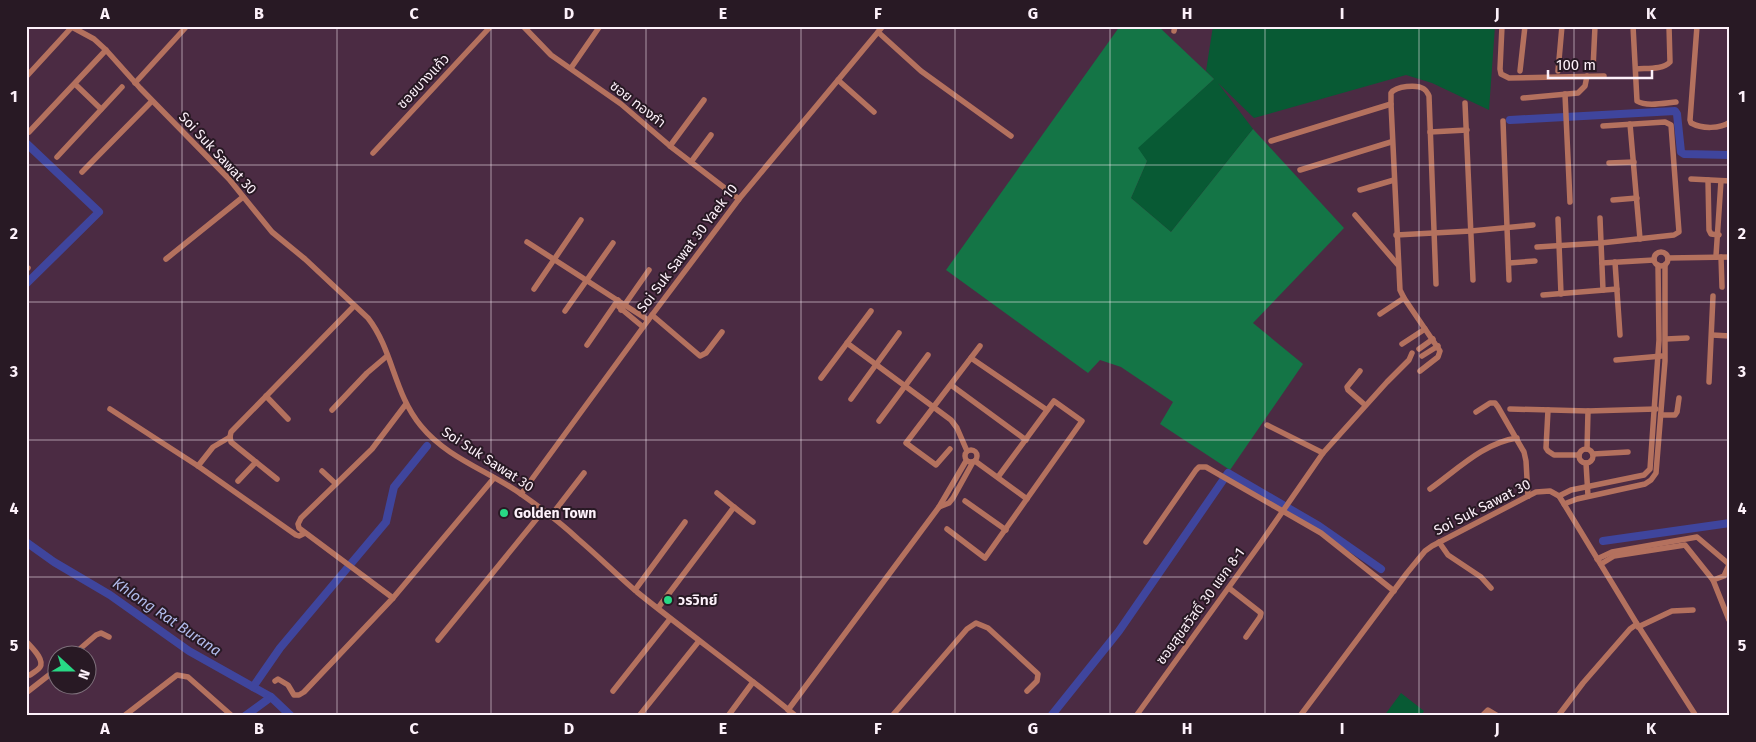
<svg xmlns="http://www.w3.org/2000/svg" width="1756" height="742" viewBox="0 0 1756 742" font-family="'Fira Sans','Noto Sans Thai',sans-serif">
	<rect width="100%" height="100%" fill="#4b2b43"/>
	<g fill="#085a34">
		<path d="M1213 26H1495L1489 110 1432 83 1406 75 1254 118 1218 83 1253 129 1171 232 1131 198 1147 161 1137 148 1214 79 1206 71Z"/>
		<path d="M1401 693 1424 711 1421 716H1384Z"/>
	</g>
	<path fill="#147546" d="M1120 26H1158L1214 79 1138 148 1147 161 1131 198 1171 232 1253 129 1344 228 1253 323 1303 364 1230 470 1160 424 1173 402 1121 367 1100 360 1088 373 946 270Z"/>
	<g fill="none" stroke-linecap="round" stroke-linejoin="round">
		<g stroke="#3f459d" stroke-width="8">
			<path d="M1510 120 1675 111 1677 114 1681 152 1684 154 1730 155"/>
			<path d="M26 143 99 212 26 284"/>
			<path d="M1603 541 1730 523"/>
			<path d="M26 542 54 562 110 595 189 651 271 697 291 716"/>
			<path d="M253 687 280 648 386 522 394 487 427 446"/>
			<path d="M245 716 271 697"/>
			<path d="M1051 716 1119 631 1228 473 1319 526 1381 569"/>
		</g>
		<g stroke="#b4715e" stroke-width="5.5">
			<path d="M70 26 94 39 106 50 140 88 229 179 272 232 305 259 368 318C393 350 394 394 421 426 447 458 489 471 521 494 541 508 561 523 578 539 598 556 617 575 637 592 689 634 744 673 796 716"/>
			<path d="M523 26 551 55 621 104 670 146 739 199"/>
			<path d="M1502 26 1500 69 1501 74 1509 78 1604 76"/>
			<path d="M1633 26 1637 101C1646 107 1665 103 1676 102"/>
			<path d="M1697 26 1690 120 1691 123C1702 129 1720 129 1730 122"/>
			<path d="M1174 31 1175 26"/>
			<path d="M878 32 921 71 1011 136"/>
			<path d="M571 68 600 26"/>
			<path d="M1593 69 1595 26"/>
			<path d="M1636 69C1646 68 1663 70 1670 62L1669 26"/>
			<path d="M1520 71 1525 26"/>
			<path d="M1558 71 1562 26"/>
			<path d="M26 77 71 28"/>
			<path d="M838 80 874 112"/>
			<path d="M135 83 187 26"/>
			<path d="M75 84 101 109"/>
			<path d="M1565 94 1570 202"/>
			<path d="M1523 98 1578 93 1585 86 1587 76"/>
			<path d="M1465 103 1473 280"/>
			<path d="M1503 121 1509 280"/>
			<path d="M1630 124 1640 239"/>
			<path d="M29 132 106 50"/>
			<path d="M1430 132 1467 130"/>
			<path d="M1271 141 1391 104"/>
			<path d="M670 146 704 100"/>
			<path d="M373 153 491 26"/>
			<path d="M57 157 122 87"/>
			<path d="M691 162 711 135"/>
			<path d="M1609 163 1634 162"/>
			<path d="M1300 170 1391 142"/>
			<path d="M82 172 152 101"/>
			<path d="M1691 179 1730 181"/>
			<path d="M1708 180 1709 230 1711 234 1719 235"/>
			<path d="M1360 190 1394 180"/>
			<path d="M1613 200 1637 198"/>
			<path d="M1355 215 1398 265"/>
			<path d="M1600 218 1603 290"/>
			<path d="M1558 219 1561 294"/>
			<path d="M1396 235 1471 231 1533 225"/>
			<path d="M527 242 648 320"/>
			<path d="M1537 247 1601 243 1674 235 1679 232 1671 125 1665 122 1603 126"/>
			<circle cx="1661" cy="259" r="7"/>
			<path d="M1716 256 1721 181"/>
			<path d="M1721 257 1722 287"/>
			<path d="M1668 258 1730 257"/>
			<path d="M166 259 243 197"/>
			<path d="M1615 262 1620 335"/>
			<path d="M1509 263 1535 261"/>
			<path d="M1602 263 1654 260"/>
			<path d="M26 267 28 268"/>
			<path d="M534 289 581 220"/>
			<path d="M1543 295 1617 289"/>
			<path d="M619 307 643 327"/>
			<path d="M621 310 649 270"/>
			<path d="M565 311 613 243"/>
			<path d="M1380 314 1404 298"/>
			<path d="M652 315 700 356 706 353 722 332"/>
			<path d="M1712 335 1730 336"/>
			<path d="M1666 339 1687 338"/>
			<path d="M847 343 951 420 957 428 967 451"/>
			<path d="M1402 344 1425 329"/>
			<path d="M587 345 618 300"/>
			<path d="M1419 349 1433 339"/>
			<path d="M1422 356 1438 346"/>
			<path d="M971 358 1047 410"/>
			<path d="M1616 360 1662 356"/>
			<path d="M1360 371 1347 387 1348 390 1365 405"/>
			<path d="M1420 371 1438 357 1440 351 1404 298 1400 290 1391 104V93C1396 86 1417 84 1424 89 1427 91 1427 92 1429 96L1436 284"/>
			<path d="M821 378 871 311"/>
			<path d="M1709 382 1713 296"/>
			<path d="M951 385 1026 440"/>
			<path d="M266 396 288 419"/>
			<path d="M851 399 899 333"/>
			<path d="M110 409 198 466 296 535 299 536 305 533"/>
			<path d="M1510 409 1588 411 1656 409"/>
			<path d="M332 410 367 373 387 356"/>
			<path d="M1548 410 1546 448 1548 451 1554 455H1579"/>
			<path d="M1476 412 1490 403H1495L1498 407 1524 452 1526 461 1528 496"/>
			<path d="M1661 415H1675L1677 412 1679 398"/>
			<path d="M879 421 928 355"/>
			<path d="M1267 425 1323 453"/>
			<path d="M950 449 936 465 906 443 980 346"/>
			<path d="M1587 449 1588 411"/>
			<circle cx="1586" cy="456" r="7"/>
			<circle cx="971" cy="456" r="6"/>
			<path d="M1593 454 1628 452"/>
			<path d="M975 461 1027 499"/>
			<path d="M1586 463 1588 496"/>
			<path d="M198 466 213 447 230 437"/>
			<path d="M322 471 336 484"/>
			<path d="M277 479 231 442 230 437 231 432 354 306"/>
			<path d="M238 481 256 462"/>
			<path d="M1430 489C1457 470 1483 443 1517 438"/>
			<path d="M521 494 652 315 739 199 883 26"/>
			<path d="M1559 496 1571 490 1644 475 1650 469 1659 340 1658 265"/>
			<path d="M965 501 1006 530"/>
			<path d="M1564 504 1577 499 1645 484 1651 480 1656 473 1665 361V265"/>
			<path d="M734 507 753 522"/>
			<path d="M939 507 949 503 953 498 973 462"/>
			<path d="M550 517 584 473"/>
			<path d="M947 529 985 558 1082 421 1054 401 998 477"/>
			<path d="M1146 542 1196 470 1199 467H1206L1321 533 1394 591"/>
			<path d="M1439 542 1448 555 1481 577 1491 588"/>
			<path d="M1597 559 1612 552 1697 537 1730 565"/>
			<path d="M1601 564 1614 556 1685 545 1713 580 1729 620"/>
			<path d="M1713 580 1724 576 1729 565"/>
			<path d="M1229 588 1261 613 1260 617 1246 637"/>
			<path d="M635 590 685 522"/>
			<path d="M393 598 299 528 298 524 301 518 372 449 406 404"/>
			<path d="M658 608 734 507 717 493"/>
			<path d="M1638 627 1672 611 1693 610"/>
			<path d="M438 640 543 511"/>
			<path d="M26 641C31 647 45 659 40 667 38 670 33 673 30 675"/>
			<path d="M74 654 96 635 101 633 109 637"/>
			<path d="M275 681 278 679 288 685 294 695H299L304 692 393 598 494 478"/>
			<path d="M613 691 670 619"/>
			<path d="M26 693 58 668"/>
			<path d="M788 710 939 507 966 461"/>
			<path d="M124 716 177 675 188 677 231 715"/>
			<path d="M639 716 699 641"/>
			<path d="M728 716 753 682"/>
			<path d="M892 716 967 629 976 623 988 628 1038 674 1037 681 1027 691"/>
			<path d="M1136 716 1260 544 1323 453 1387 382 1409 360 1412 353"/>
			<path d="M1300 716 1407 573 1425 551 1432 546 1536 492 1550 491 1559 496 1564 504 1637 624 1696 716"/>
			<path d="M1482 716 1488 710 1498 716"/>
			<path d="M1558 716 1583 683 1630 629 1637 624"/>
		</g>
	</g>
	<path fill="none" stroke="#fdf1fa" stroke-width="1" stroke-opacity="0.55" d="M182 26V716M337 26V716M491 26V716M646 26V716M801 26V716M955 26V716M1110 26V716M1265 26V716M1419 26V716M1574 26V716M26 165H1730M26 302H1730M26 440H1730M26 577H1730"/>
	<g fill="#28d885" stroke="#281924" stroke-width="2">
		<circle cx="504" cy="513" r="5"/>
		<circle cx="668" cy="600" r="5"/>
	</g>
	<g text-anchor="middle" stroke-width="4" stroke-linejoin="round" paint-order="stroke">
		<g font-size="14" fill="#fdf1fa" stroke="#281924">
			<text transform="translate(423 81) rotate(-47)" y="5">ซอยบางแก้ว</text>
			<text transform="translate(638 104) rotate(38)" y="5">ซอย ทองภํา</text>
			<text transform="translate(218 153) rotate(47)" y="5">Soi Suk Sawat 30</text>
			<text transform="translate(687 248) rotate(-53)" y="5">Soi Suk Sawat 30 Yaek 10</text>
			<text transform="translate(488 459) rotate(33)" y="5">Soi Suk Sawat 30</text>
			<text transform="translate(1482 507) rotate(-27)" y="5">Soi Suk Sawat 30</text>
			<text transform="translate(1200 606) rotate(-54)" y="5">ซอยสุขสวัสดิ์ 30 แยก 8-1</text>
		</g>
		<g font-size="14" font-weight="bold" fill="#fdf1fa" stroke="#281924" text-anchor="start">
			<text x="514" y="518">Golden Town</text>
			<text x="678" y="605">วรวิทย์</text>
		</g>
		<g font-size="15" font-style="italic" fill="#b1bbeb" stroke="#281924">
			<text transform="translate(167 617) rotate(34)" y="5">Khlong Rat Burana</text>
		</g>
	</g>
	<rect width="1756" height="742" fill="none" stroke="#281924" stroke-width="55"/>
	<g transform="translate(72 670) rotate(111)"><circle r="24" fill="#281924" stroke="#7d6f7a"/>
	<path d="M0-4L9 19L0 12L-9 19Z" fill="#28d885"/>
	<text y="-8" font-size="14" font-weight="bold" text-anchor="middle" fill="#fdf1fa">N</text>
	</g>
	<path d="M1548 70v8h104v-8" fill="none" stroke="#fdf1fa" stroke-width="2.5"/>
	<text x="1556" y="70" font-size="15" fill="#fdf1fa" stroke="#281924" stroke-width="4" paint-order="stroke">100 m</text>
	<rect x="28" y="28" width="1700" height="686" fill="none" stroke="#fdf1fa" stroke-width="2"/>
	<g font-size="16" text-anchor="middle" font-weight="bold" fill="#fdf1fa">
		<text x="105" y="19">A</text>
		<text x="259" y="19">B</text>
		<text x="414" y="19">C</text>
		<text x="569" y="19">D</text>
		<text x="723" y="19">E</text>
		<text x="878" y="19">F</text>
		<text x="1033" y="19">G</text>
		<text x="1187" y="19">H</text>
		<text x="1342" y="19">I</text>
		<text x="1497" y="19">J</text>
		<text x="1651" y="19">K</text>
		<text x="14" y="102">1</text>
		<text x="1742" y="102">1</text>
		<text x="14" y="239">2</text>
		<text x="1742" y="239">2</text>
		<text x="14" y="377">3</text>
		<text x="1742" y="377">3</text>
		<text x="14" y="514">4</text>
		<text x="1742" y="514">4</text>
		<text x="14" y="651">5</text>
		<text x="1742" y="651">5</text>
		<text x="105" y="734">A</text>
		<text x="259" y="734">B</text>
		<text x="414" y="734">C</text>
		<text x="569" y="734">D</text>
		<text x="723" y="734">E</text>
		<text x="878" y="734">F</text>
		<text x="1033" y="734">G</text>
		<text x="1187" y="734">H</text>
		<text x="1342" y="734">I</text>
		<text x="1497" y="734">J</text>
		<text x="1651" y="734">K</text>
	</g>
</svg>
